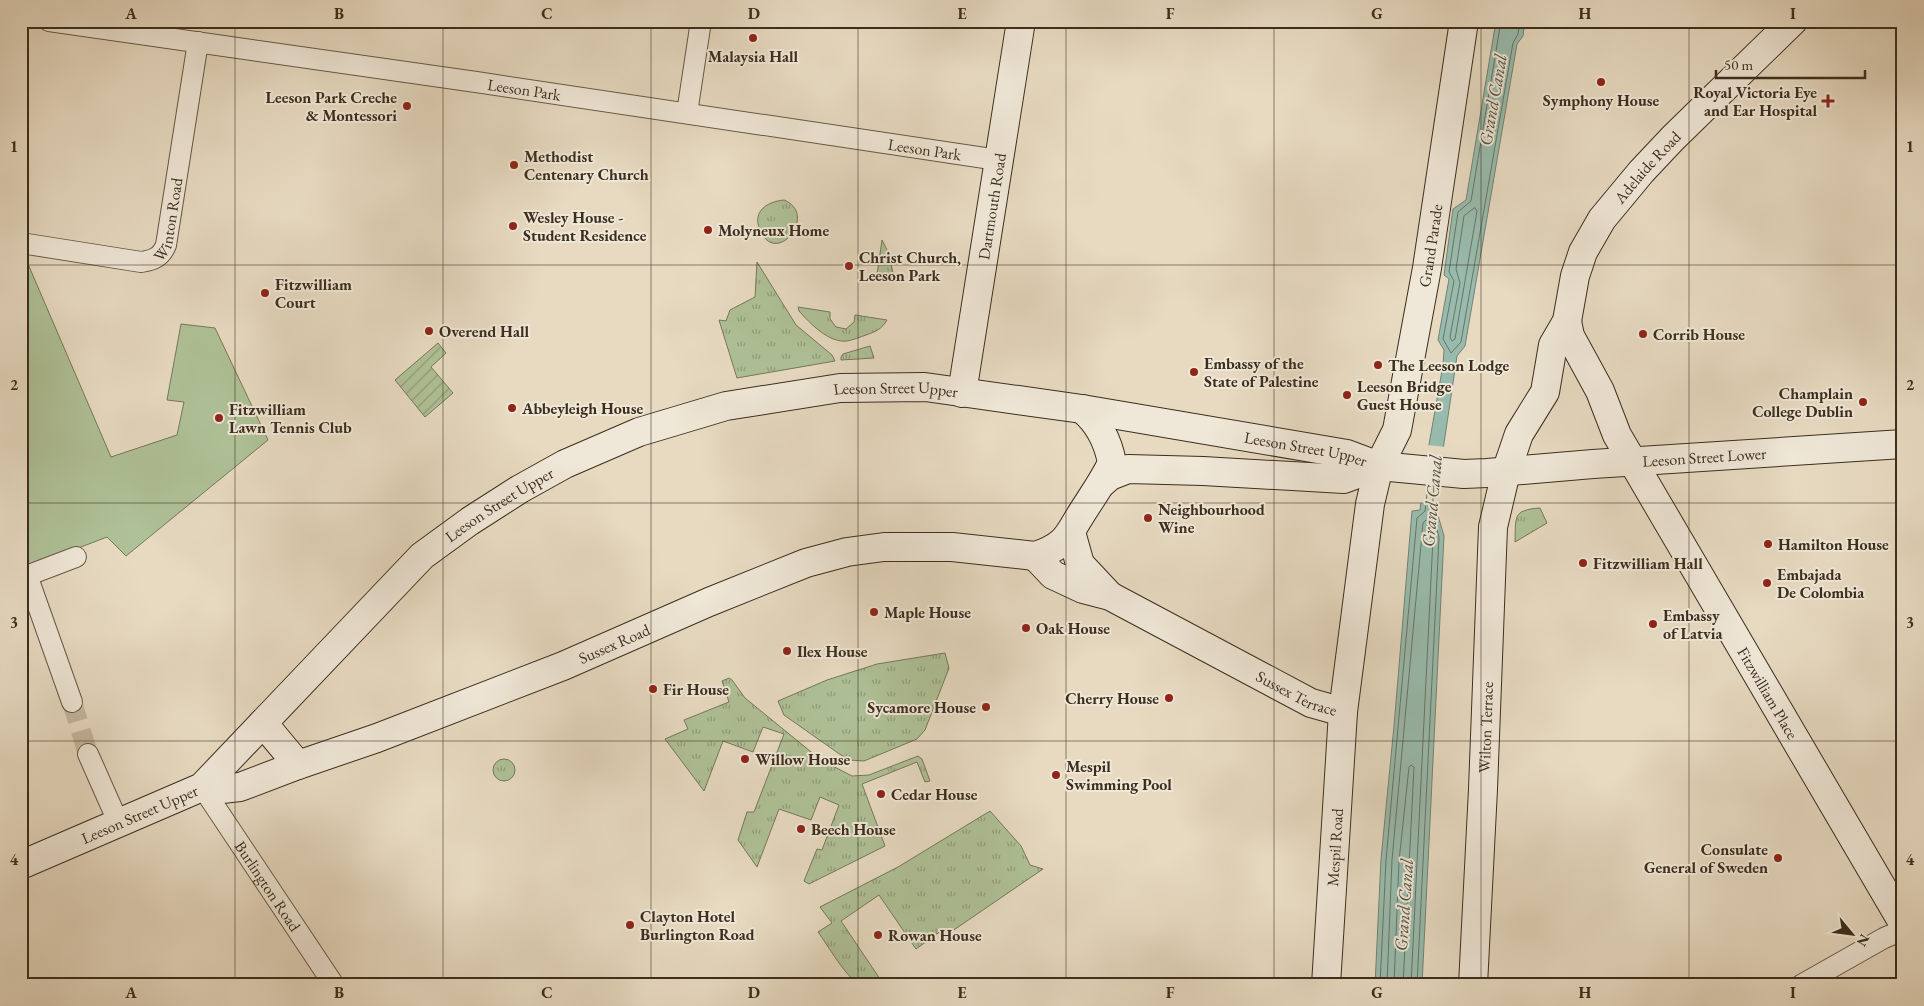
<svg xmlns="http://www.w3.org/2000/svg" width="1924" height="1006" viewBox="0 0 1924 1006" font-family="'EB Garamond',serif">
	<defs>
		<pattern id="grass-tufts" width="24" height="20" patternUnits="userSpaceOnUse" patternTransform="scale(1.25)"><rect width="24" height="20" fill="#afc197"/><path d="M3 7l-1-3M5 7V3M7 7l1-3M15 17l-1-3M17 17v-4M19 17l1-3" fill="none" stroke="#909d7b"/></pattern>
		<pattern id="garden-furrows" width="10" height="10" patternUnits="userSpaceOnUse" patternTransform="scale(1.25)"><rect width="10" height="10" fill="#afc197"/><path d="M-1 1l2-2M0 10L10 0M9 11l2-2" fill="none" stroke="#909d7b"/></pattern>
	</defs>
	<rect width="100%" height="100%" fill="#e7dac1"/>
	<filter id="stains"><feTurbulence type="fractalNoise" baseFrequency=".004" numOctaves="4"/><feColorMatrix values="0 0 0 0 .2 0 0 0 0 .09 0 0 0 0 .02 0 0 0 .5 -.17"/></filter>
	<radialGradient id="worn" r=".72"><stop offset=".6" stop-color="#630" stop-opacity="0"/><stop offset="1" stop-color="#630" stop-opacity=".3"/></radialGradient>
	<g fill="url(#grass-tufts)" stroke="#76785a">
		<path d="M784 200C818 214 779 264 762 234 750 213 765 202 784 200Z"/>
		<path d="M882 240 889 254 894 278 877 275Z"/>
		<path d="M757 262 796 325 832 355 835 361 737 378 719 320 726 321 730 310 755 297Z"/>
		<path d="M798 307 830 312V319L836 327 846 329 854 322 855 315 887 320C882 329 875 332 866 335 860 337 853 340 847 341 828 343 810 323 799 311Z"/>
		<path d="M870 346 874 358 841 360V357L843 354Z"/>
		<path d="M1540 508 1547 523 1515 542C1516 517 1512 510 1540 508Z"/>
		<path d="M945 653 949 668 925 730 917 739 864 761 849 760 838 753 784 715 778 701 827 680 877 664Z"/>
		<path d="M729 678 732 680 745 698 821 760 852 776 869 775 918 756 922 759 930 781 925 782 917 762 862 784 885 846 809 884 804 881 817 849 822 850 839 805 820 797 811 820 779 809 757 867 738 840 747 812H754L784 734 763 727 753 752 723 741 704 791 665 739 688 729 684 720 729 702 722 681Z"/>
		<circle cx="504" cy="770" r="11"/>
		<path d="M990 811 1021 846 1030 865 1043 869 945 936 941 931 916 949 879 895 841 921 880 979C874 983 869 987 861 985 848 981 827 944 818 932L832 923 820 907 898 867Z"/>
	</g>
	<path fill="#afc197" stroke="#76785a" d="M21 263 28 264 111 457 177 435 184 402 167 400 181 324 215 328 268 440 126 556 107 537 21 570Z"/>
	<path fill="url(#garden-furrows)" stroke="#76785a" d="M438 343 446 353 431 367 453 393 425 417 395 380Z"/>
	<path fill="#98bbad" stroke="#738373" d="M1496 21H1525L1523 36 1517 44 1465 346 1457 356 1440 470 1437 512 1444 536 1422 985H1375L1381 859 1394 726 1412 511 1420 510 1424 473 1443 365 1444 350 1438 340 1449 279 1444 275 1453 209 1466 200Z"/>
	<path fill="#e7dac1" d="M1427 445 1446 447 1440 505 1419 503Z"/>
	<g fill="none" stroke-linecap="round" stroke-linejoin="round">
		<g stroke="#6a7465" stroke-width="1">
			<path d="M1501 21 1471 201 1458 212 1449 272 1454 281 1443 339 1451 353 1461 342 1513 43 1518 34 1520 21"/>
			<path d="M1475 208 1477 211 1455 339 1452 341 1450 337 1460 283 1456 269 1464 216Z"/>
			<path d="M1380 985 1386 860 1417 518 1425 511 1428 486"/>
			<path d="M1387 985 1392 860 1423 523 1426 520 1428 522 1433 538 1411 985"/>
			<path d="M1394 985 1399 861 1409 767 1411 765 1414 767 1403 985"/>
			<path d="M1417 985 1439 537 1432 512 1434 486"/>
		</g>
		<path stroke="#c5b8a0" stroke-width="20" stroke-dasharray="20 10" stroke-linecap="butt" d="M72 702 88 754"/>
		<defs>
			<g id="street">
				<path id="s1" d="M49 21 476 82 998 160"/>
				<path d="M687 113 701 21"/>
				<path id="s2" d="M21 243 141 262C154 260 161 257 166 245L198 42"/>
				<path d="M27 575 72 702"/>
				<path d="M21 578 76 557"/>
				<path d="M88 754 119 824"/>
				<path id="s3" d="M202 787 334 985"/>
				<path d="M1801 985 1884 938 1903 930"/>
			</g>
			<g id="secondary">
				<path id="s4" d="M1567 321 1570 336 1600 391 1617 435 1903 923"/>
				<path id="s5" d="M962 393 1021 21"/>
				<path d="M1102 483 1110 476 1128 469 1203 471 1344 479 1379 466"/>
				<path d="M1071 532 1080 564 1109 595"/>
				<path id="s6" d="M1035 556 1053 575 1083 589 1110 596 1311 703 1343 712"/>
				<path d="M263 723 298 765"/>
				<path id="s7" d="M202 787 222 789 240 787 298 765 377 738 563 666 709 602 806 563 847 552 884 547H952L1035 556C1045 553 1054 549 1062 542 1070 535 1074 525 1080 516 1091 498 1103 482 1112 463 1108 441 1099 423 1082 409"/>
				<path id="s8" d="M21 865 202 787 422 556 470 521 520 489 565 464 639 432 726 406 840 388 925 387 1082 409 1347 454 1379 466 1464 474 1487 473 1593 464 1903 444"/>
				<path id="s9" d="M1326 985 1343 712 1370 504 1379 466 1397 430 1427 268 1464 21"/>
				<path id="s10" d="M1473 985 1483 789 1493 527 1506 472 1519 434 1545 392 1553 345 1567 321 1575 276 1583 252 1602 219 1641 172 1673 138 1793 21"/>
			</g>
		</defs>
		<use href="#street" stroke="#675946" stroke-width="22"/>
		<use href="#secondary" stroke="#3c2e1d" stroke-width="30"/>
		<use href="#street" stroke="#efe7d7" stroke-width="20"/>
		<use href="#secondary" stroke="#efe7d7" stroke-width="28"/>
	</g>
	<path fill="none" stroke="#3c2e1d" stroke-width="1" stroke-opacity="0.55" d="M235 21V985M443 21V985M651 21V985M858 21V985M1066 21V985M1274 21V985M1481 21V985M1689 21V985M21 265H1903M21 503H1903M21 741H1903"/>
	<g fill="#8f2418" stroke="#efe7d7" stroke-width="2">
		<circle cx="753" cy="38" r="5"/>
		<circle cx="1601" cy="82" r="5"/>
		<path d="M1825.5 93.5h5v5h5v5h-5v5h-5v-5h-5v-5h5z"/>
		<circle cx="407" cy="106" r="5"/>
		<circle cx="514" cy="165" r="5"/>
		<circle cx="513" cy="226" r="5"/>
		<circle cx="708" cy="230" r="5"/>
		<circle cx="849" cy="266" r="5"/>
		<circle cx="265" cy="293" r="5"/>
		<circle cx="429" cy="331" r="5"/>
		<circle cx="1643" cy="334" r="5"/>
		<circle cx="1378" cy="365" r="5"/>
		<circle cx="1194" cy="372" r="5"/>
		<circle cx="1347" cy="395" r="5"/>
		<circle cx="1863" cy="402" r="5"/>
		<circle cx="512" cy="408" r="5"/>
		<circle cx="219" cy="418" r="5"/>
		<circle cx="1148" cy="518" r="5"/>
		<circle cx="1768" cy="544" r="5"/>
		<circle cx="1583" cy="563" r="5"/>
		<circle cx="1767" cy="583" r="5"/>
		<circle cx="874" cy="612" r="5"/>
		<circle cx="1653" cy="624" r="5"/>
		<circle cx="1026" cy="628" r="5"/>
		<circle cx="787" cy="651" r="5"/>
		<circle cx="653" cy="689" r="5"/>
		<circle cx="1169" cy="698" r="5"/>
		<circle cx="986" cy="707" r="5"/>
		<circle cx="745" cy="759" r="5"/>
		<circle cx="1056" cy="775" r="5"/>
		<circle cx="881" cy="794" r="5"/>
		<circle cx="801" cy="829" r="5"/>
		<circle cx="1778" cy="858" r="5"/>
		<circle cx="630" cy="925" r="5"/>
		<circle cx="878" cy="935" r="5"/>
	</g>
	<g text-anchor="middle" stroke-width="4" stroke-linejoin="round" paint-order="stroke">
		<g font-size="16" font-weight="bold" fill="#3c2e1d" stroke="#efe7d7" text-anchor="start">
			<text x="753" y="62" text-anchor="middle">Malaysia Hall</text>
			<text x="1817" y="98" text-anchor="end">Royal Victoria Eye<tspan x="1817" dy="18">and Ear Hospital</tspan></text>
			<text x="397" y="103" text-anchor="end">Leeson Park Creche<tspan x="397" dy="18">&amp; Montessori</tspan></text>
			<text x="1601" y="106" text-anchor="middle">Symphony House</text>
			<text x="524" y="162">Methodist<tspan x="524" dy="18">Centenary Church</tspan></text>
			<text x="523" y="223">Wesley House -<tspan x="523" dy="18">Student Residence</tspan></text>
			<text x="718" y="236">Molyneux Home</text>
			<text x="859" y="263">Christ Church,<tspan x="859" dy="18">Leeson Park</tspan></text>
			<text x="275" y="290">Fitzwilliam<tspan x="275" dy="18">Court</tspan></text>
			<text x="439" y="337">Overend Hall</text>
			<text x="1653" y="340">Corrib House</text>
			<text x="1204" y="369">Embassy of the<tspan x="1204" dy="18">State of Palestine</tspan></text>
			<text x="1388" y="371">The Leeson Lodge</text>
			<text x="1357" y="392">Leeson Bridge<tspan x="1357" dy="18">Guest House</tspan></text>
			<text x="1853" y="399" text-anchor="end">Champlain<tspan x="1853" dy="18">College Dublin</tspan></text>
			<text x="522" y="414">Abbeyleigh House</text>
			<text x="229" y="415">Fitzwilliam<tspan x="229" dy="18">Lawn Tennis Club</tspan></text>
			<text x="1158" y="515">Neighbourhood<tspan x="1158" dy="18">Wine</tspan></text>
			<text x="1778" y="550">Hamilton House</text>
			<text x="1593" y="569">Fitzwilliam Hall</text>
			<text x="1777" y="580">Embajada<tspan x="1777" dy="18">De Colombia</tspan></text>
			<text x="884" y="618">Maple House</text>
			<text x="1663" y="621">Embassy<tspan x="1663" dy="18">of Latvia</tspan></text>
			<text x="1036" y="634">Oak House</text>
			<text x="797" y="657">Ilex House</text>
			<text x="663" y="695">Fir House</text>
			<text x="1159" y="704" text-anchor="end">Cherry House</text>
			<text x="976" y="713" text-anchor="end">Sycamore House</text>
			<text x="755" y="765">Willow House</text>
			<text x="1066" y="772">Mespil<tspan x="1066" dy="18">Swimming Pool</tspan></text>
			<text x="891" y="800">Cedar House</text>
			<text x="811" y="835">Beech House</text>
			<text x="1768" y="855" text-anchor="end">Consulate<tspan x="1768" dy="18">General of Sweden</tspan></text>
			<text x="640" y="922">Clayton Hotel<tspan x="640" dy="18">Burlington Road</tspan></text>
			<text x="888" y="941">Rowan House</text>
		</g>
		<g font-size="16" fill="#3c2e1d" stroke="#efe7d7">
			<text dy="6" stroke="none"><textPath href="#s1" startOffset="480">Leeson Park</textPath></text>
			<text dy="6" stroke="none"><textPath href="#s1" startOffset="885">Leeson Park</textPath></text>
			<text dy="6" stroke="none"><textPath href="#s10" startOffset="858">Adelaide Road</textPath></text>
			<text dy="6" stroke="none"><textPath href="#s5" startOffset="189">Dartmouth Road</textPath></text>
			<text dy="6" stroke="none"><textPath href="#s2" startOffset="179">Winton Road</textPath></text>
			<text dy="6" stroke="none"><textPath href="#s9" startOffset="750">Grand Parade</textPath></text>
			<text dy="6" stroke="none"><textPath href="#s8" startOffset="1029">Leeson Street Upper</textPath></text>
			<text dy="6" stroke="none"><textPath href="#s8" startOffset="1444">Leeson Street Upper</textPath></text>
			<text dy="6" stroke="none"><textPath href="#s8" startOffset="1846">Leeson Street Lower</textPath></text>
			<text dy="6" stroke="none"><textPath href="#s8" startOffset="609">Leeson Street Upper</textPath></text>
			<text dy="6" stroke="none"><textPath href="#s7" startOffset="439">Sussex Road</textPath></text>
			<text dy="6" stroke="none"><textPath href="#s6" startOffset="298">Sussex Terrace</textPath></text>
			<text dy="6" stroke="none"><textPath href="#s4" startOffset="424">Fitzwilliam Place</textPath></text>
			<text dy="6" stroke="none"><textPath href="#s10" startOffset="258">Wilton Terrace</textPath></text>
			<text dy="6" stroke="none"><textPath href="#s8" startOffset="129">Leeson Street Upper</textPath></text>
			<text dy="6" stroke="none"><textPath href="#s9" startOffset="138">Mespil Road</textPath></text>
			<text dy="6" stroke="none"><textPath href="#s3" startOffset="119">Burlington Road</textPath></text>
		</g>
		<g font-size="18" font-style="italic" fill="#535141" stroke="#efe7d7">
			<text transform="translate(1493 100) rotate(-80)" y="6">Grand Canal</text>
			<text transform="translate(1432 501) rotate(-85)" y="6">Grand Canal</text>
			<text transform="translate(1404 905) rotate(-86)" y="6">Grand Canal</text>
		</g>
	</g>
	<rect width="1924" height="1006" fill="none" stroke="#e7dac1" stroke-width="55"/>
	<g transform="translate(1852 934) rotate(119)" stroke="#efe7d7" stroke-width="4" paint-order="stroke">
	<path d="M0-4L9 19L0 12L-9 19Z" fill="#3c2e1d"/>
	<text y="-8" font-size="14" font-weight="bold" text-anchor="middle" fill="#3c2e1d">N</text>
	</g>
	<path d="M1716 70v8h149v-8" fill="none" stroke="#3c2e1d" stroke-width="2.5"/>
	<text x="1724" y="70" font-size="15" fill="#3c2e1d" stroke="#efe7d7" stroke-width="4" paint-order="stroke">50 m</text>
	<rect x="28" y="28" width="1868" height="950" fill="none" stroke="#3c2e1d" stroke-width="2"/>
	<g font-size="16" text-anchor="middle" font-weight="bold" fill="#3c2e1d">
		<text x="131" y="19">A</text>
		<text x="339" y="19">B</text>
		<text x="547" y="19">C</text>
		<text x="754" y="19">D</text>
		<text x="962" y="19">E</text>
		<text x="1170" y="19">F</text>
		<text x="1377" y="19">G</text>
		<text x="1585" y="19">H</text>
		<text x="1793" y="19">I</text>
		<text x="14" y="152">1</text>
		<text x="1910" y="152">1</text>
		<text x="14" y="390">2</text>
		<text x="1910" y="390">2</text>
		<text x="14" y="628">3</text>
		<text x="1910" y="628">3</text>
		<text x="14" y="865">4</text>
		<text x="1910" y="865">4</text>
		<text x="131" y="998">A</text>
		<text x="339" y="998">B</text>
		<text x="547" y="998">C</text>
		<text x="754" y="998">D</text>
		<text x="962" y="998">E</text>
		<text x="1170" y="998">F</text>
		<text x="1377" y="998">G</text>
		<text x="1585" y="998">H</text>
		<text x="1793" y="998">I</text>
	</g>
	<rect width="100%" height="100%" filter="url(#stains)"/>
	<rect width="100%" height="100%" fill="url(#worn)"/>
</svg>
